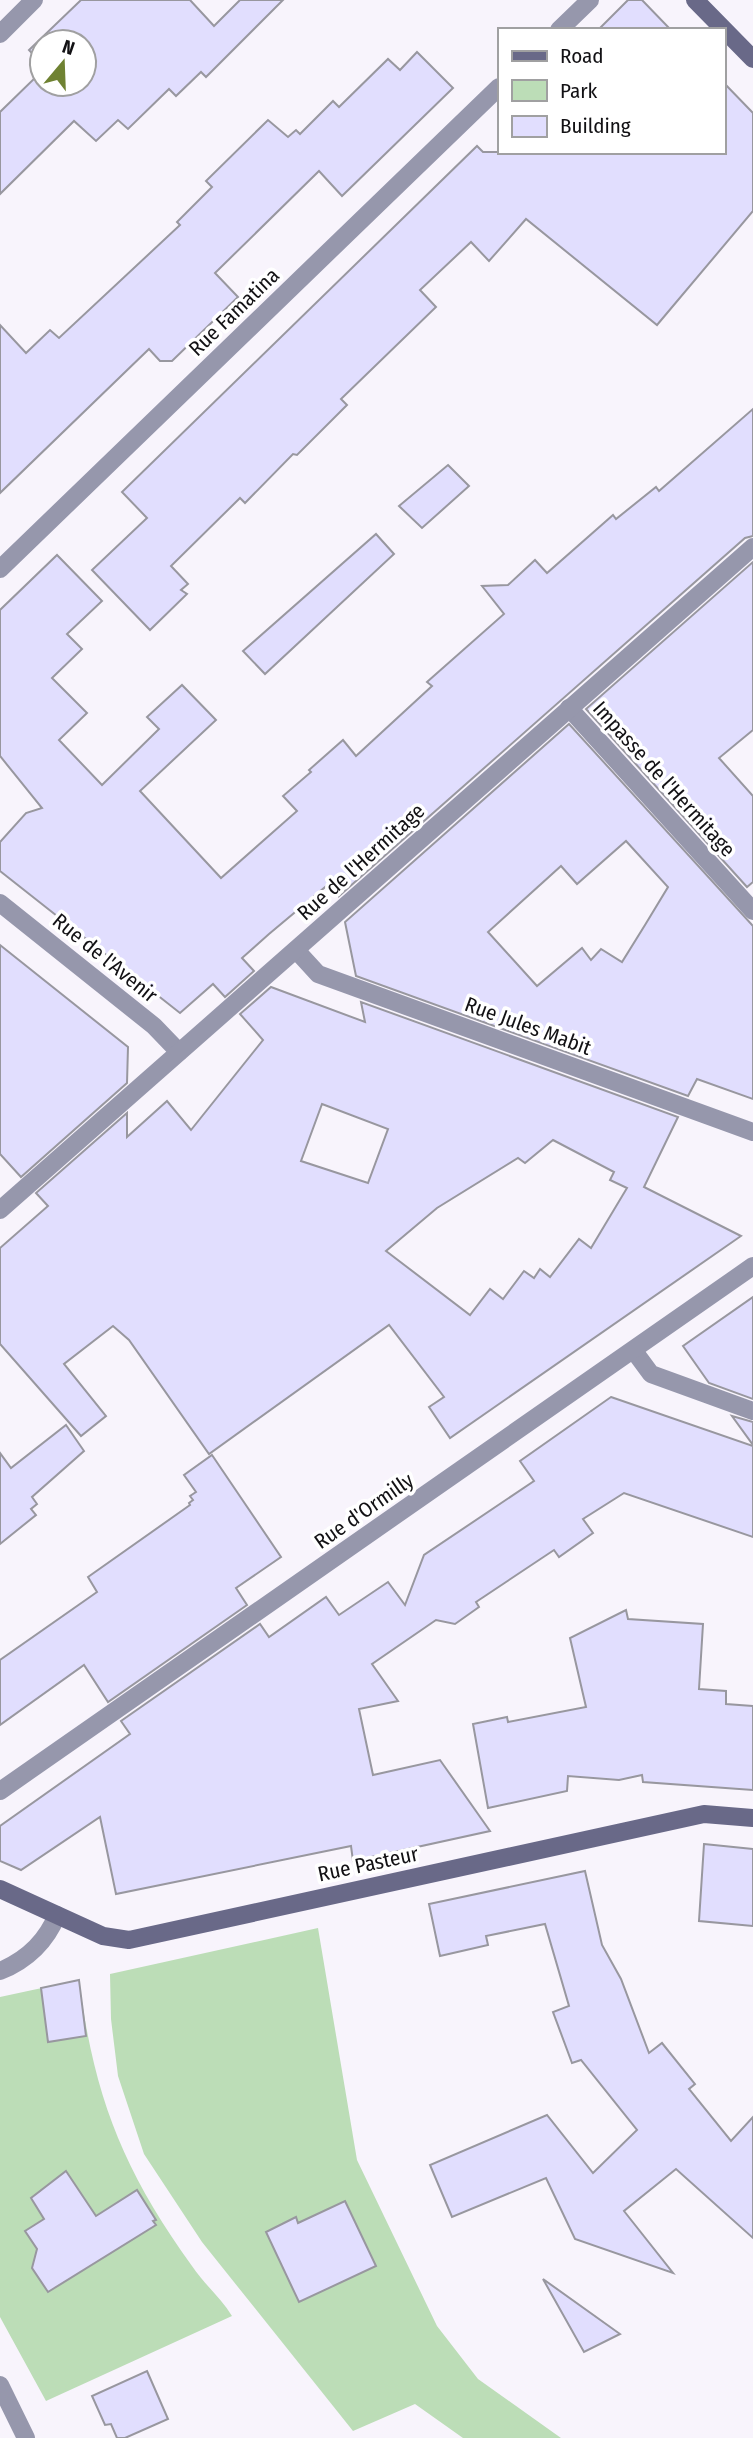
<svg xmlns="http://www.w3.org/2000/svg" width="753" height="2438" viewBox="0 0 753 2438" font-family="'Fira Sans Condensed',sans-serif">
	<rect width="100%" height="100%" fill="#f8f4fc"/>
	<g fill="#bcddb7">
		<path d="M318 1928 357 2160 437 2326 478 2379 561 2438H463L415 2404 353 2431 202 2242 144 2154 118 2076 111 2019 110 1974Z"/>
		<path d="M79 1980C94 2097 123 2170 192 2266 204 2284 221 2298 232 2316L46 2401 0 2317V1997Z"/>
	</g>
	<g fill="#e1defe" stroke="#98979f" stroke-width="2" fill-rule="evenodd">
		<path d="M81 0H190L214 26 240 0H283L206 77 201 72 176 96 169 89 128 129 118 120 96 141 74 121 0 194V112L42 71V84H84V42H42V64L29 50Z"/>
		<path d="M628 0H642L671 30H598Z"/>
		<path d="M417 52 453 88 342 196 319 171 215 273 238 297 172 361H160L149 349 0 493V325L26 353 50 330 59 338 180 225 177 222 212 187 206 181 268 120 288 137 296 130 300 134 333 101 339 107 388 59 400 70Z"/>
		<path d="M723 82 753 113V211L657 325 526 219 489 261 471 242 420 290 436 307 341 399 347 405 297 455 293 454 245 503 240 498 171 566 188 584 181 590 187 594 150 630 92 570 147 518 122 492 477 146 483 152H723Z"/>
		<path d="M753 409V536L745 538 339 896 336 878 269 934 242 958 254 971 225 997 213 984 180 1013 0 871V842L26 813 42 808 0 756V610L57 555 102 601 67 634 82 649 52 678 87 713 59 740 102 785 159 729 147 717 182 685 216 720 140 791 221 878 297 811 283 796 311 772 309 770 343 740 356 756 432 686 427 682 504 614 482 586 508 585 535 560 547 573 613 515 616 519 656 487 659 491Z"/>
		<path d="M448 465 469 486 422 528 399 506Z"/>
		<path d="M376 534 394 554 265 674 243 651Z"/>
		<path d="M753 562V730L719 758 753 796V882L747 887 586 709Z"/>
		<path d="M569 724 753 926V1099L697 1079 688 1096 356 976 345 922ZM626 841 668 887 645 925 622 962 601 949 591 960 582 948 537 986 488 932 561 866 577 884Z"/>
		<path d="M0 945 128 1047 127 1083 21 1177 0 1154Z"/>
		<path d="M271 987 365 1022 361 1002 678 1117 644 1187 741 1236 450 1438 429 1407 444 1397 389 1325 209 1454 129 1340 113 1326 64 1364 106 1416 81 1436 0 1344V1248L48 1206 36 1193 127 1113V1137L167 1101 191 1130 263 1040 240 1014ZM322 1104 388 1129 368 1183 301 1161ZM553 1140 614 1172 610 1180 627 1188 591 1248 579 1239 550 1277 540 1269 534 1278 524 1271 503 1299 490 1289 470 1315 386 1251 437 1208 518 1158 525 1163Z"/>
		<path d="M753 1297V1399L709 1383 683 1346Z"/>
		<path d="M611 1397 753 1446V1537L624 1493 583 1519 593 1533 559 1557 554 1550 476 1602 479 1607 455 1624 436 1620 372 1664 398 1701 359 1709 373 1775 440 1760 490 1831 353 1861 351 1846 116 1894 100 1817 21 1870 0 1861V1826L130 1734 121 1721 260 1624 269 1637 326 1597 339 1615 388 1582 405 1605 424 1555 534 1481 520 1461Z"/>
		<path d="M732 1416 753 1422V1445Z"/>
		<path d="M66 1425 84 1451 32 1497 37 1504 31 1509 36 1515 0 1544V1453L11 1468Z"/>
		<path d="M212 1455 281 1557 236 1588 247 1605 108 1702 84 1665 0 1725V1660L97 1592 88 1577 190 1505 189 1503 193 1500 190 1496 196 1492 184 1475Z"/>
		<path d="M626 1610 628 1619 703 1624 699 1689 726 1691V1704L753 1706V1790L643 1782 642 1775 619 1780 568 1776 567 1791 488 1808 473 1724 507 1717 508 1722 586 1707 570 1638Z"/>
		<path d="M704 1844 753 1849V1926L699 1921Z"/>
		<path d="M585 1871 602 1945 621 1979 649 2053 662 2043 695 2084 689 2089 731 2141 753 2117V2238L676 2169 624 2211 673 2273 575 2239 546 2178 452 2217 430 2165 547 2115 593 2173 637 2130 581 2060 572 2063 553 2012 569 2006 545 1924 486 1936 488 1945 440 1956 429 1904Z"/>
		<path d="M79 1980 86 2036 48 2042 41 1988Z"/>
		<path d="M66 2171 96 2216 137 2190 156 2220 153 2221 156 2225 48 2292 32 2268 37 2249 25 2231 44 2219 31 2198Z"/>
		<path d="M345 2201 376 2266 299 2302 266 2232 296 2217 298 2223Z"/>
		<path d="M543 2279 620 2334 584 2352Z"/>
		<path d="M147 2371 168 2419 125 2438H117L111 2424 105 2425 92 2396Z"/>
	</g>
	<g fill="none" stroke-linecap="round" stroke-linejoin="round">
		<g stroke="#9697ac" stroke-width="18">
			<path d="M559 30 590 0"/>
			<path d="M0 34 34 0"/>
			<path d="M0 569 499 87"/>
			<path d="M569 708 753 911"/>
			<path d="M0 903 154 1026 179 1052"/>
			<path d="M296 950 318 974 753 1132"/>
			<path d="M0 1210 753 547"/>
			<path d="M634 1351 651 1374 753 1411"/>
			<path d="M0 1791 753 1266"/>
			<path d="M0 1971C27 1960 46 1942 57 1915"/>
			<path d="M0 2385 26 2438"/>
		</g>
		<g stroke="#696988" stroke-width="18">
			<path d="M695 0 753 59"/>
			<path d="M0 1889 103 1936 129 1940 704 1814 753 1818"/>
		</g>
	</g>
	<g text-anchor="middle" stroke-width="7" stroke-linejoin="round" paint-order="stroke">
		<g font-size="21" fill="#121114" stroke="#fff">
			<text transform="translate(234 312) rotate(-44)" y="7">Rue Famatina</text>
			<text transform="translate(664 779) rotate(48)" y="7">Impasse de l'Hermitage</text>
			<text transform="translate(361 862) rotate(-42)" y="7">Rue de l'Hermitage</text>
			<text transform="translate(105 958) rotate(39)" y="7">Rue de l'Avenir</text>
			<text transform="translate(528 1026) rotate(20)" y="7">Rue Jules Mabit</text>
			<text transform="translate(364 1511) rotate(-35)" y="7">Rue d'Ormilly</text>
			<text transform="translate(368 1864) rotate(-12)" y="7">Rue Pasteur</text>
		</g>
	</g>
	<rect x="498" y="28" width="228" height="126" fill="#ffffff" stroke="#a0a0a1" stroke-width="2"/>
	<rect x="512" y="51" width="35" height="10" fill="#696988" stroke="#a0a0a1" stroke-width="2"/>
	<text x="560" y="63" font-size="21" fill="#121114">Road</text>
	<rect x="512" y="80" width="35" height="21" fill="#bcddb7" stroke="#a0a0a1" stroke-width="2"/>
	<text x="560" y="98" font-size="21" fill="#121114">Park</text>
	<rect x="512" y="116" width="35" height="21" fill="#e1defe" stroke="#a0a0a1" stroke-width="2"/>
	<text x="560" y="133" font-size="21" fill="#121114">Building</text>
	<g transform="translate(63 63) rotate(19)"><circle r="33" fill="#ffffff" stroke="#a0a0a1" stroke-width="2"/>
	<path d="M0-5L12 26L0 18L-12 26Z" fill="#6f8232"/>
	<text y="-10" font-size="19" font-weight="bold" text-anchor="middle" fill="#121114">N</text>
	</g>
</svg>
